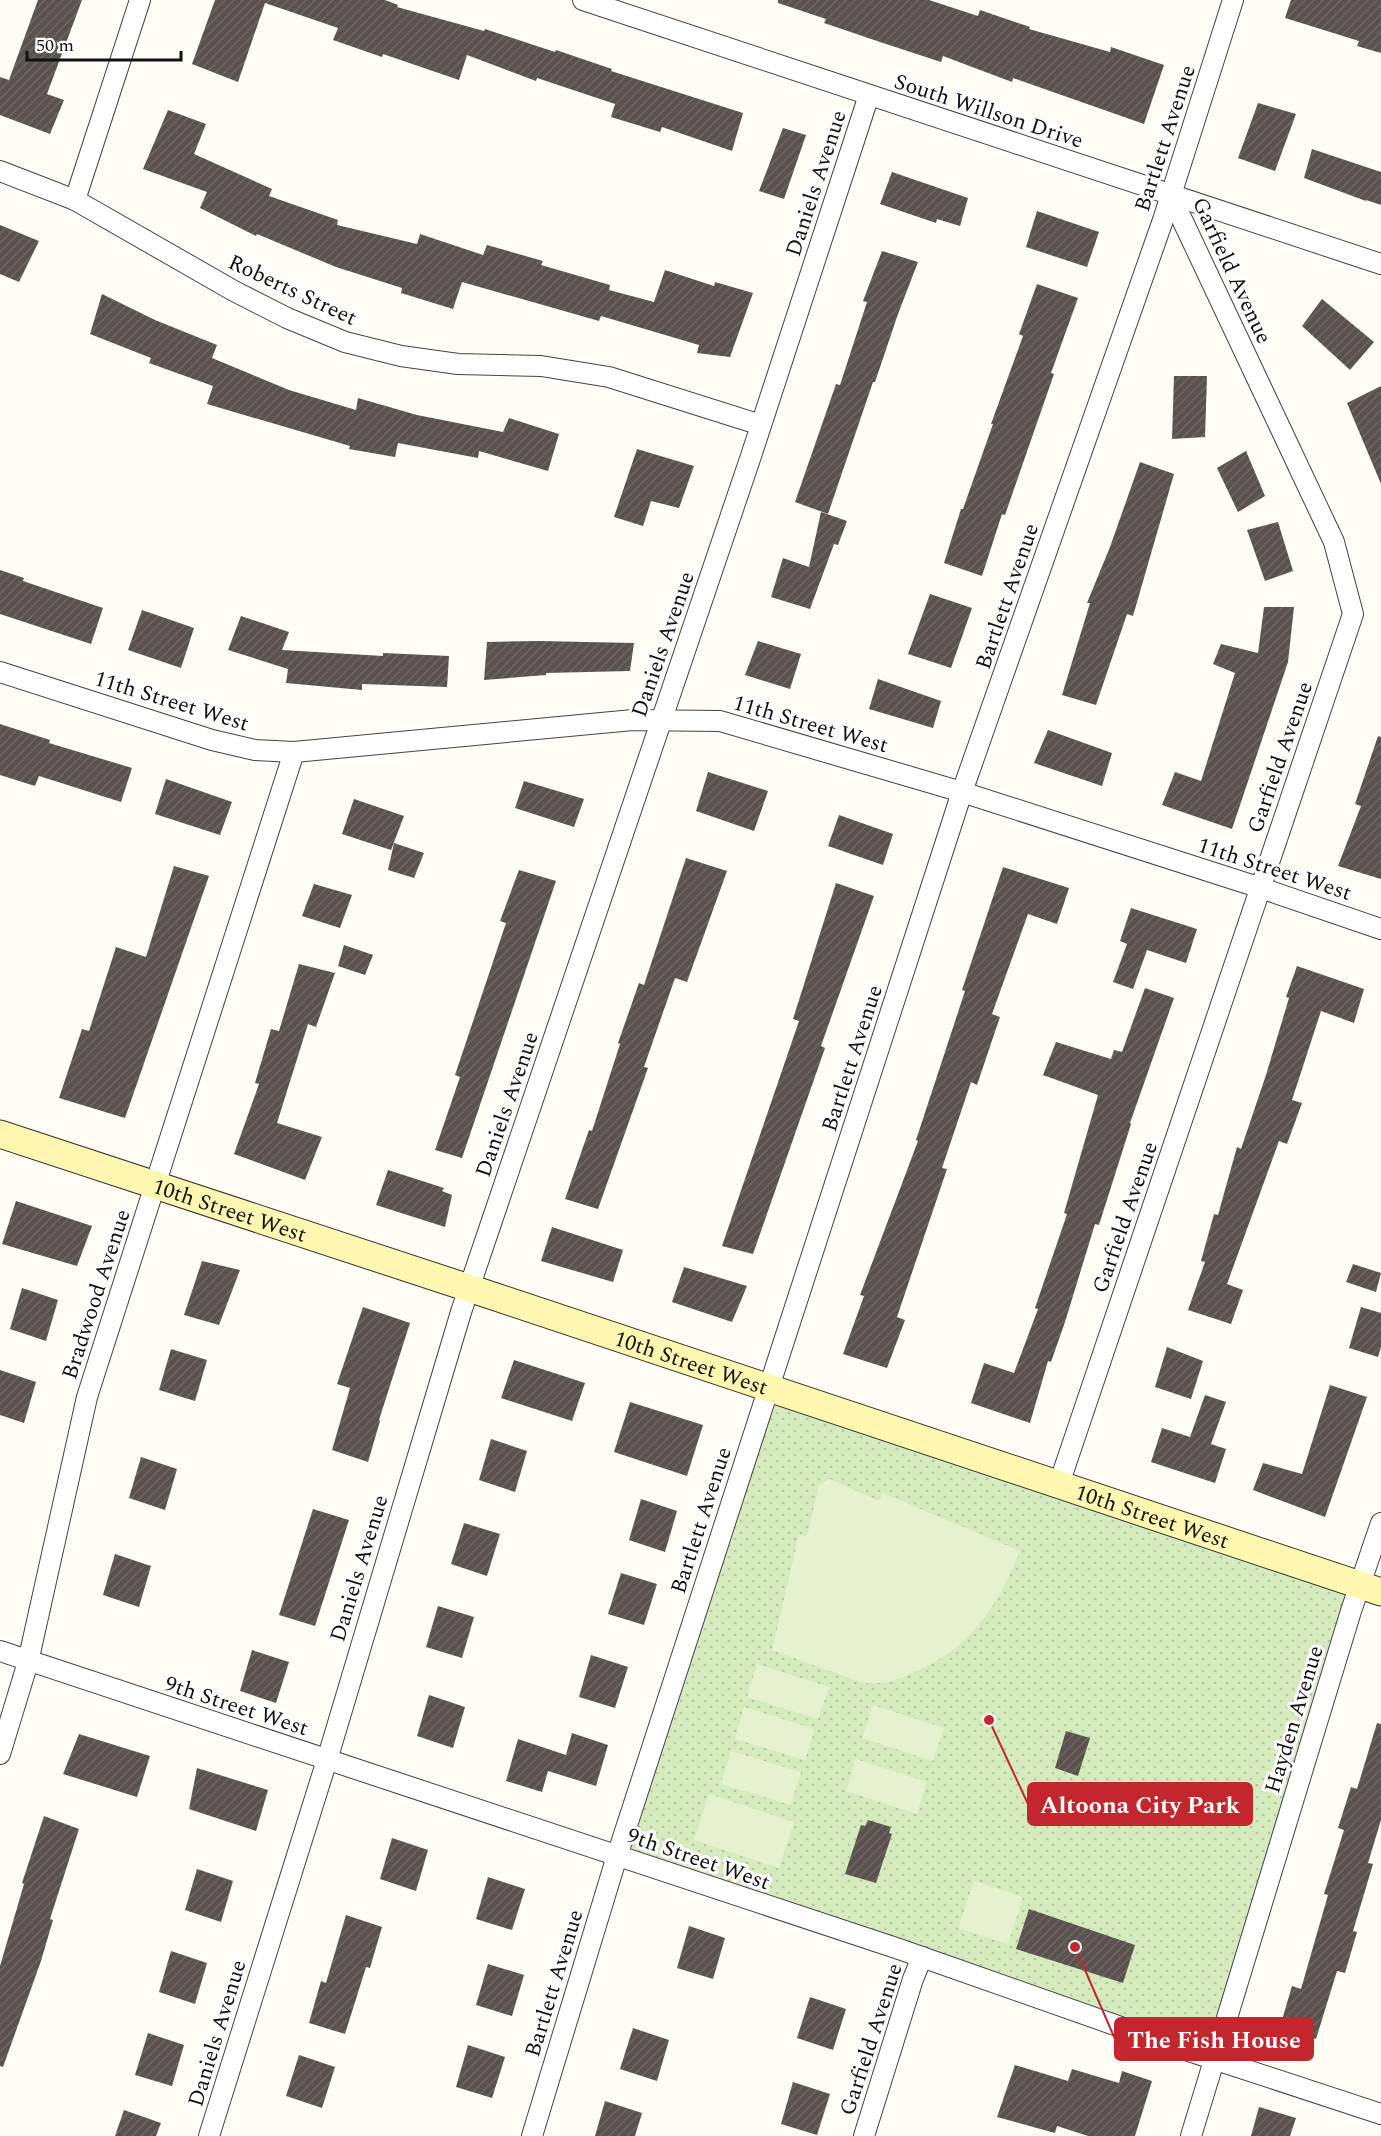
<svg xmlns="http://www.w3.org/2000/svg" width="1381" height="2136" viewBox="0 0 1381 2136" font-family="Spectral,serif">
	<defs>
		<pattern id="park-dots" width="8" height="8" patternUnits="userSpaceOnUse" patternTransform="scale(1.5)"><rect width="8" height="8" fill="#d5ebbd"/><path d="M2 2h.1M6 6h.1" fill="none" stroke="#b6c8a1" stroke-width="1.8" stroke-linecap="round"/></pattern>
		<pattern id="building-hatch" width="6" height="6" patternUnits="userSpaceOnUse" patternTransform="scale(1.5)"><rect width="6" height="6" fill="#5a524d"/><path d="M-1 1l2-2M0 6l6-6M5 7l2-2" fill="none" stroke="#6d6662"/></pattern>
	</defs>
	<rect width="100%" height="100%" fill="#fffdf5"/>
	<path fill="url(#park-dots)" d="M769 1387 1360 1586 1215 2060 617 1856Z"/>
	<g fill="#e6f2cf">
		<path d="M830 1479 879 1501 883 1493 1020 1551C998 1605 972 1647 917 1671 897 1680 882 1686 860 1682L772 1650 799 1535 807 1536 819 1485Z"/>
		<path d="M757 1664 829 1687 818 1719 747 1697Z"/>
		<path d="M873 1705 944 1728 933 1761 862 1738Z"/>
		<path d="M744 1707 815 1729 805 1760 735 1739Z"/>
		<path d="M731 1751 801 1772 791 1805 721 1784Z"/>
		<path d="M856 1759 927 1782 917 1814 846 1791Z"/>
		<path d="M709 1794 794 1822 779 1868 694 1840Z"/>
		<path d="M974 1881 1023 1897 1008 1944 958 1928Z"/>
	</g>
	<g fill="url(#building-hatch)">
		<path d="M38 0H82L47 94 64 100 50 134 0 115V77L9 80Z"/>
		<path d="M215 0H385L398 5 397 7 484 31 485 29 555 52 556 50 612 69 611 71 743 113 732 151 662 127 660 132 611 117 615 104 537 78 536 81 467 55 459 80 383 54 382 57 333 40 338 28 265 3 238 82 192 64Z"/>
		<path d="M778 0H929L978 16 980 10 1030 27 1029 29 1110 52 1111 47 1164 65 1144 124 1013 78 1012 82 943 56 941 62 880 42 824 23 826 19 778 3Z"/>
		<path d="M1291 0H1381V53L1357 46 1359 41 1285 18Z"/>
		<path d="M1258 103 1296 114 1275 171 1238 158Z"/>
		<path d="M168 110 206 124 194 154 272 189 269 196 338 220 337 225 417 244 420 234 483 255 487 245 543 261 541 265 610 285 609 290 654 302 665 270 714 286 715 282 753 293 730 357 697 353 699 345 601 316 599 321 462 282 453 309 401 293 402 288 336 267 257 234 256 236 200 208 207 192 143 169Z"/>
		<path d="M783 128 806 135 784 199 759 191Z"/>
		<path d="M1312 149 1381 172V205L1366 200V201L1304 178Z"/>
		<path d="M892 172 968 198 960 226 937 219 936 223 880 204Z"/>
		<path d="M1037 211 1099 232 1087 267 1026 247Z"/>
		<path d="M0 225 39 241 19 282 0 274Z"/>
		<path d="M882 251 918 262 898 314 875 382H873L828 514 795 502 836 384 840 385 867 302 863 301Z"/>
		<path d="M1037 284 1078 298 1051 373 1054 374 1005 515 1002 514 982 576 944 563 961 509H963L993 424H991L1023 336 1019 334Z"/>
		<path d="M102 294 155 320 217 345 212 358 289 390 356 410 358 398 417 415 503 432 509 418 559 434 548 471 479 451 478 458 398 443 395 457 349 449 350 446 207 404 213 386 149 363 151 358 90 334Z"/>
		<path d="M1322 299 1374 342 1350 370 1302 326Z"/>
		<path d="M1174 376H1207L1205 437 1172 439Z"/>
		<path d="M1381 386V484L1347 403Z"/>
		<path d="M637 449 694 466 679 508 651 501 643 526 614 517Z"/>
		<path d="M1246 451 1265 496 1238 512 1217 468Z"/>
		<path d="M1140 462 1174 474 1133 616 1127 614 1096 705 1062 695 1090 603H1087L1110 547Z"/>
		<path d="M821 512 847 521 838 545 834 544 810 609 771 597 783 558 809 567Z"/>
		<path d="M1278 522 1293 571 1265 581 1247 530Z"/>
		<path d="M0 570 24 578 23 581 103 608 91 644 0 614Z"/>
		<path d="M930 594 972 608 951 668 908 654Z"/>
		<path d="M1264 607H1294L1288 662 1232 829 1162 805 1175 772 1201 781 1235 673 1213 664 1221 644 1258 653Z"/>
		<path d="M142 610 194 628 181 668 128 650Z"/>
		<path d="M241 616 289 632 282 650 383 656V653L449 656 447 687 362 684V690L286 683 288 669 228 650Z"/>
		<path d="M539 641 634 643 630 671 546 673V675L484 680 487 642Z"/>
		<path d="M758 641 801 654 790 689 745 675Z"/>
		<path d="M878 679 941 701 933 728 869 709Z"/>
		<path d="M0 724 50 740 49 743 132 768 121 802 39 776 35 786 0 775Z"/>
		<path d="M1048 730 1112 753 1102 786 1034 763Z"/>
		<path d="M1378 736 1381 737V879L1338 866 1361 806 1355 804Z"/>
		<path d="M708 772 768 791 754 831 696 811Z"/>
		<path d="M166 779 232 802 220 835 155 814Z"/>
		<path d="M524 781 584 799 574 827 515 808Z"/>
		<path d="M354 799 404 816 391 850 342 834Z"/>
		<path d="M839 815 893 834 883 865 828 846Z"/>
		<path d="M394 843 424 853 414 878 388 870Z"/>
		<path d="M686 858 727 871 687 982 675 978 644 1067 648 1068 598 1209 565 1199 589 1130 592 1131 620 1044 618 1043 639 983 644 985Z"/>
		<path d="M174 866 209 876 125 1118 59 1098 82 1029 89 1031 116 947 146 957Z"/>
		<path d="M1003 867 1069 888 1057 924 1028 914 992 1014 1000 1017 977 1085 971 1082 942 1168 947 1169 897 1317 905 1320 887 1368 843 1354 864 1296 860 1295 918 1141 916 1140 965 991 962 990Z"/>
		<path d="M519 870 556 881 462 1158 435 1150 460 1077 455 1075 506 923 500 921Z"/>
		<path d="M836 883 874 896 821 1046 825 1048 753 1254 722 1246 799 1021 793 1019Z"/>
		<path d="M314 884 352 895 340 928 302 916Z"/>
		<path d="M1131 908 1197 929 1186 963 1147 950 1133 989 1113 982 1127 944 1120 941Z"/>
		<path d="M344 945 373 955 365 975 338 966Z"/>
		<path d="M299 964 335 973 316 1027 308 1024 277 1123 322 1137 305 1180 234 1154 259 1084 255 1083 271 1029 279 1031Z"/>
		<path d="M1297 966 1364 989 1354 1023 1321 1011 1292 1100 1302 1103 1287 1144 1279 1141 1227 1284 1243 1290 1231 1324 1188 1310 1205 1262 1201 1261 1214 1214 1218 1215 1237 1147 1241 1149 1266 1075 1289 998 1286 997Z"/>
		<path d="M1145 988 1174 998 1130 1123 1131 1124 1099 1225 1095 1224 1065 1322 1051 1362 1048 1361 1030 1423 971 1403 984 1363 1014 1373 1038 1309 1035 1308 1067 1214 1064 1213 1098 1095 1043 1075 1056 1042 1111 1059 1114 1050 1122 1052Z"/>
		<path d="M388 1170 444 1188 442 1191 452 1195 445 1227 376 1205Z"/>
		<path d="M16 1201 92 1226 77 1266 2 1244Z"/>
		<path d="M552 1227 623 1250 613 1282 541 1261Z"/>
		<path d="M202 1261 240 1270 219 1325 184 1315Z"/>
		<path d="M1353 1264 1381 1273 1376 1292 1346 1282Z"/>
		<path d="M684 1267 747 1286 732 1322 672 1302Z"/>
		<path d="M22 1288 58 1300 46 1341 10 1329Z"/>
		<path d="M363 1307 410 1323 379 1420 380 1421 368 1462 332 1450 350 1388 337 1384Z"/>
		<path d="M1361 1307 1381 1313V1347L1378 1357 1349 1348Z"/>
		<path d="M1167 1347 1203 1361 1191 1399 1155 1387Z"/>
		<path d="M171 1349 207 1360 195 1401 159 1390Z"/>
		<path d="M514 1360 585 1383 572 1421 501 1398Z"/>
		<path d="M0 1370 36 1382 24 1423 0 1415Z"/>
		<path d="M1330 1385 1367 1397 1325 1517 1253 1490 1263 1463 1302 1474Z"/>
		<path d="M1205 1395 1226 1402 1211 1444 1226 1449 1215 1483 1151 1462 1162 1428 1190 1437Z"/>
		<path d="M630 1402 703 1425 687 1476 614 1452Z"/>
		<path d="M491 1439 527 1451 515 1492 479 1480Z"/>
		<path d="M141 1457 177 1469 165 1510 129 1498Z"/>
		<path d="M641 1499 677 1511 665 1552 629 1540Z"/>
		<path d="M313 1509 349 1520 315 1626 279 1615Z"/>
		<path d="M464 1523 500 1534 487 1576 451 1564Z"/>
		<path d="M115 1554 151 1566 139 1607 103 1595Z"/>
		<path d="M621 1573 657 1584 644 1625 608 1614Z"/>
		<path d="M438 1606 474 1617 462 1658 426 1647Z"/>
		<path d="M252 1650 289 1662 276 1703 240 1691Z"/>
		<path d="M591 1655 628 1667 615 1708 579 1697Z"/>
		<path d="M429 1695 465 1707 453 1748 417 1736Z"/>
		<path d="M1377 1723 1381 1724V1820L1368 1863 1373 1864 1353 1931 1357 1932 1345 1973 1337 1971 1316 2039 1280 2027 1292 1986 1301 1989 1328 1895 1324 1894 1344 1830 1338 1828 1351 1787 1357 1789Z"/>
		<path d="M1066 1731 1090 1738 1078 1776 1055 1768Z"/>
		<path d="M572 1733 608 1745 596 1786 548 1771 542 1792 506 1781 518 1739 566 1755Z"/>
		<path d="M79 1734 150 1756 137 1797 63 1774Z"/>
		<path d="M197 1768 268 1790 256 1831 189 1809Z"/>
		<path d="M44 1816 79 1829 50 1919 53 1920 41 1961 3 2067 0 2066V1966L24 1884 22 1883Z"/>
		<path d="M868 1820 891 1827 889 1833 892 1834 876 1883 845 1874 861 1825 865 1826Z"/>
		<path d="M392 1838 428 1850 416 1891 380 1879Z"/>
		<path d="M197 1869 233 1881 221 1922 185 1910Z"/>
		<path d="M488 1877 525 1889 512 1930 476 1919Z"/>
		<path d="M1029 1909 1135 1945 1123 1983 1016 1949Z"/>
		<path d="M346 1915 382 1927 370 1968 366 1967 345 2034 309 2023 321 1981 326 1983Z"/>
		<path d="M689 1926 725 1938 713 1979 677 1968Z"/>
		<path d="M171 1951 207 1963 195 2004 159 1992Z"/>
		<path d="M488 1964 524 1975 512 2016 476 2005Z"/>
		<path d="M810 1997 846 2009 833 2050 797 2038Z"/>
		<path d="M633 2028 669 2040 657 2081 620 2069Z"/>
		<path d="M148 2033 184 2045 172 2086 135 2075Z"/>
		<path d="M468 2045 505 2057 492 2098 456 2087Z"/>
		<path d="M299 2055 335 2067 322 2108 286 2096Z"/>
		<path d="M1015 2065 1068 2081 1072 2069 1119 2083 1122 2071 1152 2081 1135 2136H1088L1057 2126 1055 2133 997 2117Z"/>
		<path d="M793 2082 830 2094 817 2135 781 2124Z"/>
		<path d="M605 2101 642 2113 635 2136H595Z"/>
		<path d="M1259 2107 1296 2118 1290 2136H1251Z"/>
		<path d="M124 2110 161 2123 156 2136H115Z"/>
	</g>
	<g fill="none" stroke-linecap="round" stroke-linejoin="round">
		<defs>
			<g id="street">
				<path d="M583 0 1381 264"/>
				<path d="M0 171 75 200 234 291 287 318 345 342 401 356 458 364 541 366 609 377 761 425"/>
				<path d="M75 200 140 0"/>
				<path d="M0 672 212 740 255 750 294 752 633 720 720 721 962 792 1261 888 1381 929"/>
				<path d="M1059 1484 1353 614 1334 542 1171 196"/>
				<path d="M0 1651 899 1949 1186 2050 1381 2114"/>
				<path d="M0 1754 28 1662 87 1397 294 752"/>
				<path d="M209 2136 327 1760 461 1312 752 453 869 95"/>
				<path d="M532 2136 617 1856 962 792 1163 220 1233 0"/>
				<path d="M864 2136 913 1979 922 1957"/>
				<path d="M1191 2136 1351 1611 1381 1523"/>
			</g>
			<g id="secondary">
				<path id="s1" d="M0 1134 496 1297 1381 1592"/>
			</g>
		</defs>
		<use href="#street" stroke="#444" stroke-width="22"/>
		<use href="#secondary" stroke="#333" stroke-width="29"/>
		<use href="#street" stroke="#fff" stroke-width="20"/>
		<use href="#secondary" stroke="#fff6b0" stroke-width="27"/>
	</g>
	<g text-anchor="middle" stroke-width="6" stroke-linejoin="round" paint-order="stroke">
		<g font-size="22" fill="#111" stroke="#fff">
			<text transform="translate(989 110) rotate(18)" y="8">South Willson Drive</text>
			<text transform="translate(1164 138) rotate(-72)" y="8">Bartlett Avenue</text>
			<text transform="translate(815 183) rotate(-72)" y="8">Daniels Avenue</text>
			<text transform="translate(1233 270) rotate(65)" y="8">Garfield Avenue</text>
			<text transform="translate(293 289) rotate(25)" y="8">Roberts Street</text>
			<text transform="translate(1006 596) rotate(-71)" y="8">Bartlett Avenue</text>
			<text transform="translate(662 644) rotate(-71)" y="8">Daniels Avenue</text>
			<text transform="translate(172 700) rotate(17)" y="8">11th Street West</text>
			<text transform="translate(811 723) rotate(16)" y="8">11th Street West</text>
			<text transform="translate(1279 757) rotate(-71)" y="8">Garfield Avenue</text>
			<text transform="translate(1275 868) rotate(18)" y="8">11th Street West</text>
			<text transform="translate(851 1058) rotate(-72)" y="8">Bartlett Avenue</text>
			<text transform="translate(506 1104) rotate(-71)" y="8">Daniels Avenue</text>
			<text dy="8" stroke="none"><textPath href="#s1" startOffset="242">10th Street West</textPath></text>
			<text transform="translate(1124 1217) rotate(-71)" y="8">Garfield Avenue</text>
			<text transform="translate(95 1294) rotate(-72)" y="8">Bradwood Avenue</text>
			<text dy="8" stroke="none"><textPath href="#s1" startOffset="728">10th Street West</textPath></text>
			<text dy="8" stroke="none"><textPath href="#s1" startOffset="1214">10th Street West</textPath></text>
			<text transform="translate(700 1520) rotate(-72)" y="8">Bartlett Avenue</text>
			<text transform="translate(358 1568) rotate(-73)" y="8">Daniels Avenue</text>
			<text transform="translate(237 1705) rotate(18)" y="8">9th Street West</text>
			<text transform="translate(1293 1719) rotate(-73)" y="8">Hayden Avenue</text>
			<text transform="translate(699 1858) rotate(19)" y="8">9th Street West</text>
			<text transform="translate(553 1983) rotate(-73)" y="8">Bartlett Avenue</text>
			<text transform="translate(216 2033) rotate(-73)" y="8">Daniels Avenue</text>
			<text transform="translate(870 2039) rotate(-72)" y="8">Garfield Avenue</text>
		</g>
	</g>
	<path fill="none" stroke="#c4262e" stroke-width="2" d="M989 1720L1028 1804M1075 1947L1115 2039"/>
	<g fill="#c4262e" stroke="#fff" stroke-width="2">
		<circle cx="989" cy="1720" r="6"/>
		<circle cx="1075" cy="1947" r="6"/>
	</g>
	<g fill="#c4262e" stroke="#c4262e" stroke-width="2">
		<rect x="1028" y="1783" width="224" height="42" rx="6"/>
		<rect x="1115" y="2018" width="198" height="42" rx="6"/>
	</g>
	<g font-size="24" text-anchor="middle" font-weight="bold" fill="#fff">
		<text x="1140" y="1813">Altoona City Park</text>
		<text x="1214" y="2048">The Fish House</text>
	</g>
	<path d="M27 51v9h154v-9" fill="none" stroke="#111111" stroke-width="3"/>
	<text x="36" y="51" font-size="18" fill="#111111" stroke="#ffffff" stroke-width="4.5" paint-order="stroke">50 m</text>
</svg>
